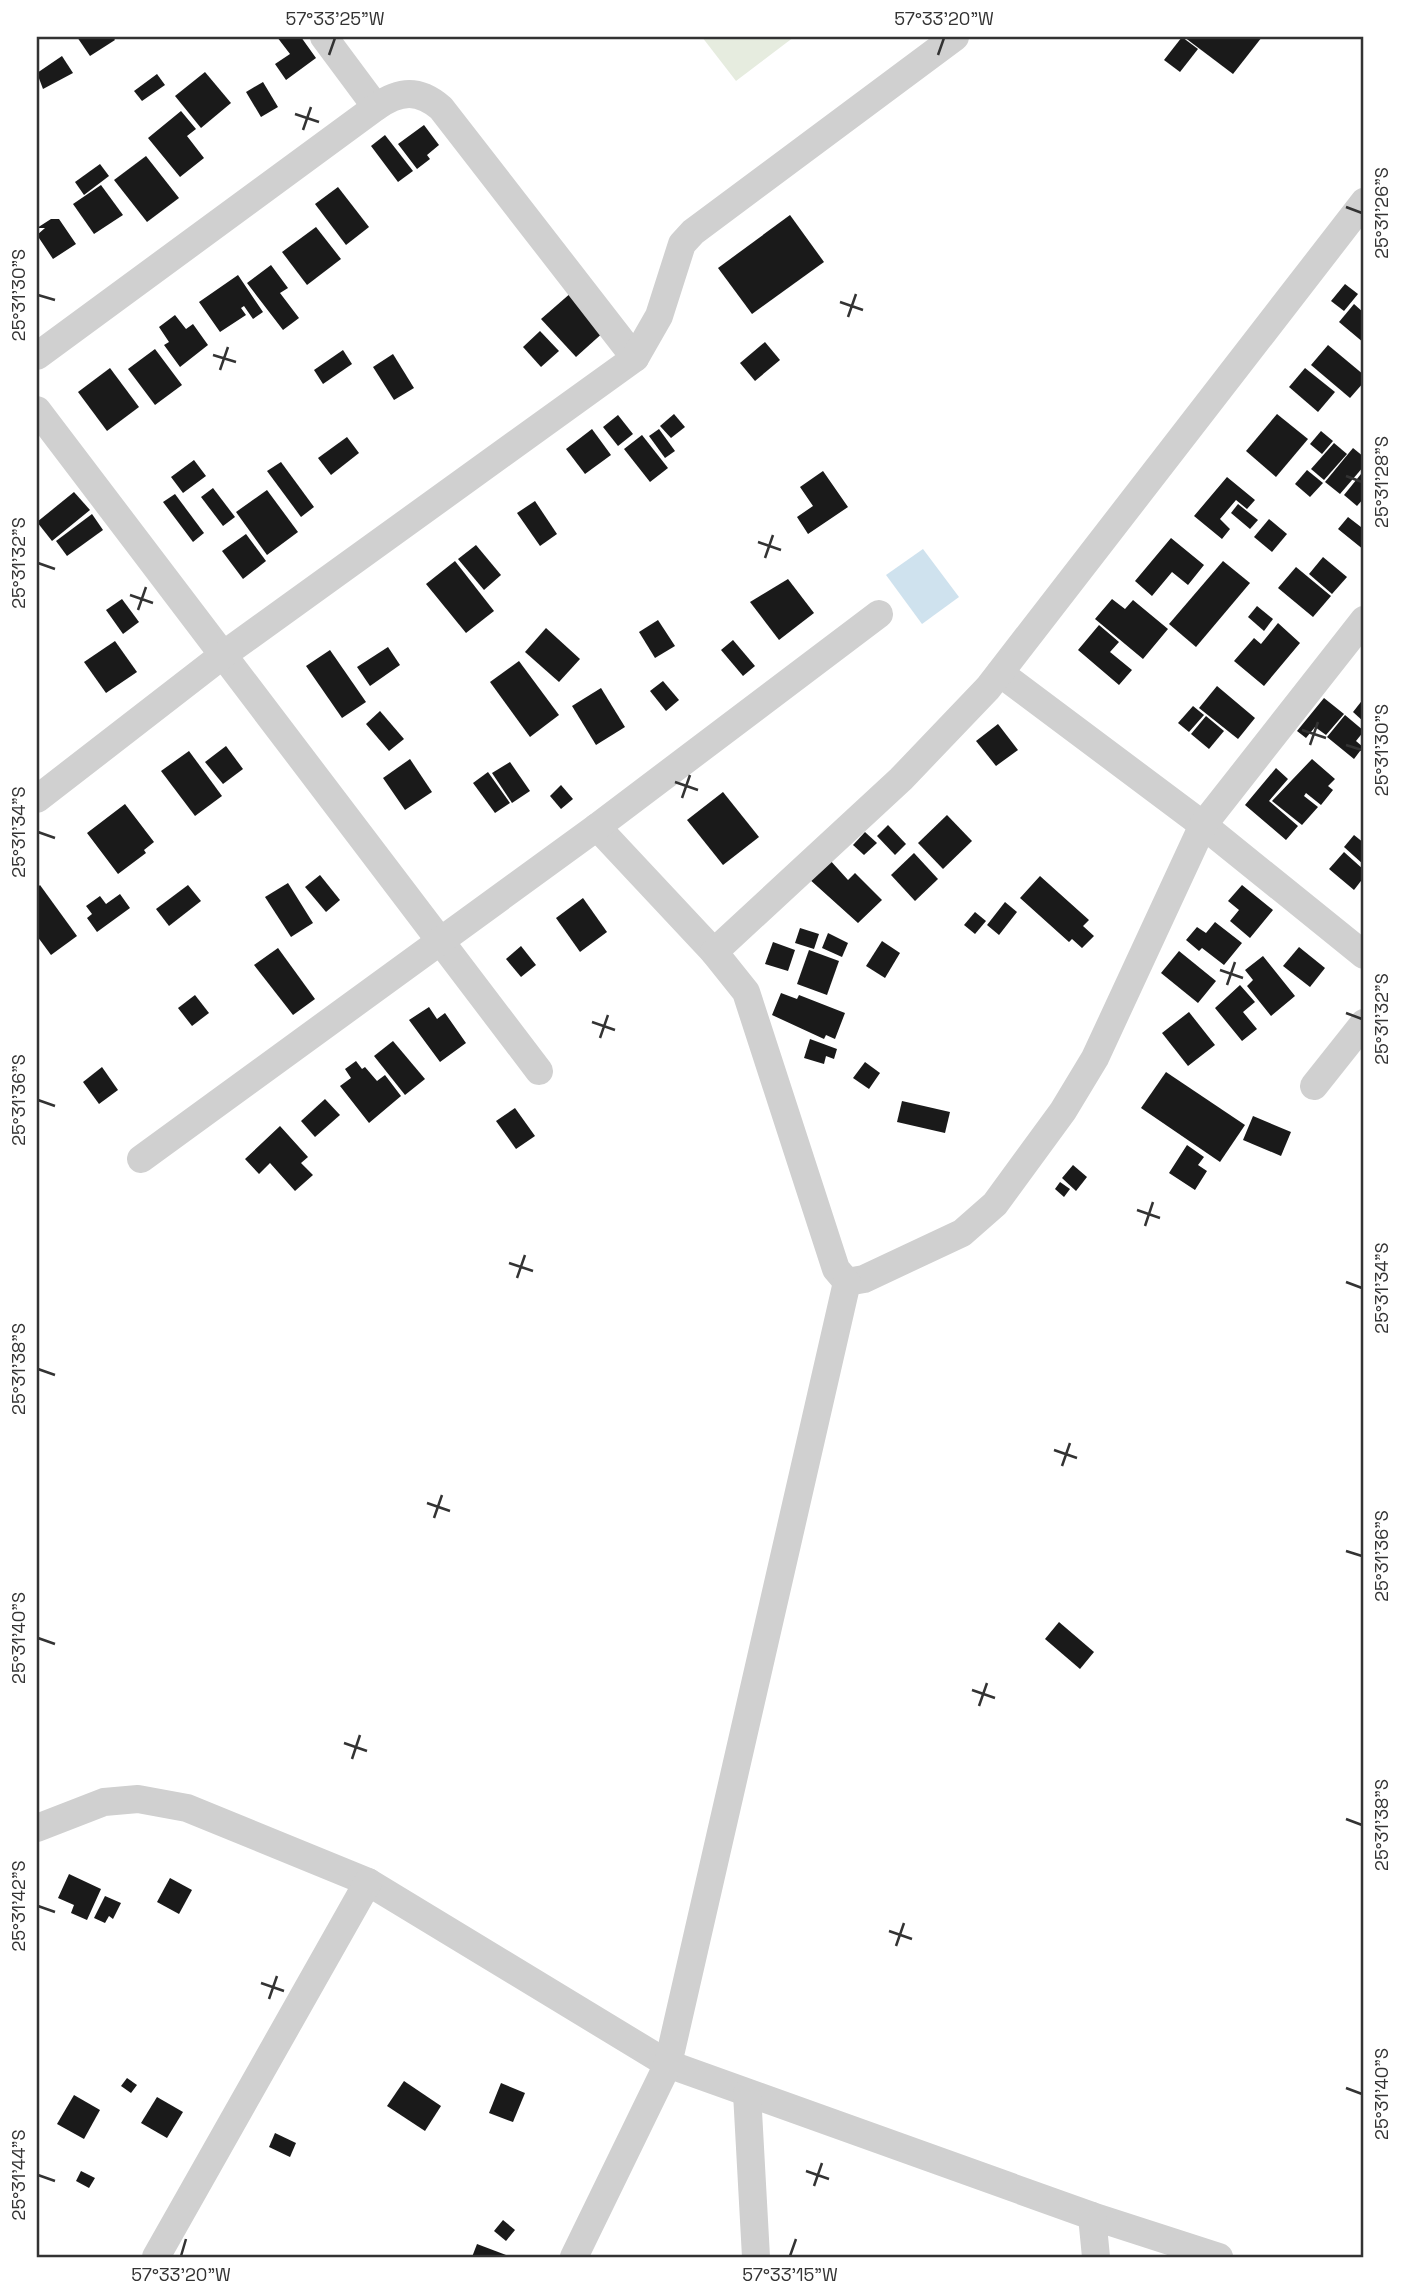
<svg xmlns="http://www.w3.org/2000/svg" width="1401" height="2294" viewBox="0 0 1401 2294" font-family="'Space Grotesk',sans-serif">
	<rect width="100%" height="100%" fill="#fff"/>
	<path fill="#e6ecdf" d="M702 37H794L736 81Z"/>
	<path fill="#cfe2ee" d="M923 549 959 597 922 624 886 575Z"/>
	<g fill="#1a1a1a">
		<path d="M77 37H113L115 40 90 56Z"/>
		<path d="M277 37H301L316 58 286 80 275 64 290 54Z"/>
		<path d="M1182 37 1198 49 1180 72 1164 60Z"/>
		<path d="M1184 37H1262L1233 74Z"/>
		<path d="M62 56 73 73 43 89 37 73Z"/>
		<path d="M205 72 231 103 201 128 175 96Z"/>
		<path d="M157 74 165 85 142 101 134 91Z"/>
		<path d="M263 82 278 107 261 117 246 92Z"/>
		<path d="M181 111 196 129 187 136 204 158 180 177 148 138Z"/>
		<path d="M424 125 439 145 427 155 430 159 417 169 398 144Z"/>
		<path d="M385 135 413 171 398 182 371 146Z"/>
		<path d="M146 156 179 198 147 222 114 180Z"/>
		<path d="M100 164 109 176 84 195 75 182Z"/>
		<path d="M101 185 123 215 94 234 73 204Z"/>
		<path d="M338 187 369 227 346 245 315 204Z"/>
		<path d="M790 215 824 262 752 314 718 268Z"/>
		<path d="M51 219H59L76 244 53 259 37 235 45 228H37Z"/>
		<path d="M316 227 341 259 307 285 282 252Z"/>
		<path d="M271 265 288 288 280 293 299 318 283 330 247 283Z"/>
		<path d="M238 275 263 312 253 319 244 306 241 308 246 315 220 332 199 302Z"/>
		<path d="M1345 284 1358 294 1344 311 1331 301Z"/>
		<path d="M572 292 606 330 576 357 541 319Z"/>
		<path d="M1354 304 1364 313V343L1339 322Z"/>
		<path d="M175 315 186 329 193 324 208 345 180 367 164 345 169 342 159 327Z"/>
		<path d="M540 331 559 351 541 367 523 347Z"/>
		<path d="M765 342 780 360 755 381 740 363Z"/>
		<path d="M1328 345 1364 375V382L1350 398 1311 365Z"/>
		<path d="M155 349 182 385 155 405 128 369Z"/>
		<path d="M343 350 352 364 323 384 314 370Z"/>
		<path d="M393 354 414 388 394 400 373 367Z"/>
		<path d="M110 368 139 407 107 431 78 392Z"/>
		<path d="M1305 368 1335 392 1318 412 1289 387Z"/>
		<path d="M674 414 685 427 671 438 660 426Z"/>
		<path d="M1277 414 1308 439 1276 477 1246 451Z"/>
		<path d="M618 415 633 434 618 446 603 427Z"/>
		<path d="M592 429 611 455 585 474 566 449Z"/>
		<path d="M659 429 675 451 665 458 649 436Z"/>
		<path d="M1321 431 1333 441 1322 454 1310 444Z"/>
		<path d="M642 435 668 468 650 482 624 449Z"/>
		<path d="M347 437 359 453 331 475 318 458Z"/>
		<path d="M1334 443 1347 454 1324 480 1311 469Z"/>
		<path d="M1353 448 1364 457V466L1340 494 1325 482Z"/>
		<path d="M194 460 206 476 183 493 171 477Z"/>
		<path d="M281 462 314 507 301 517 267 471Z"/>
		<path d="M1307 470 1323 483 1310 497 1295 484Z"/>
		<path d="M823 471 848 507 808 534 797 517 813 506 800 487Z"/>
		<path d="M1361 474 1364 477V498L1357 506 1344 495Z"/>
		<path d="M1227 477 1255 500 1247 509 1236 500 1220 519 1230 529 1222 539 1194 516Z"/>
		<path d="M213 488 235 517 223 526 201 497Z"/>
		<path d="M267 490 298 532 267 555 236 512Z"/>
		<path d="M74 492 90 510 52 541 37 522Z"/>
		<path d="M175 494 204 533 193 542 163 502Z"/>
		<path d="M535 501 557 534 540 546 517 513Z"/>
		<path d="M1238 504 1258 520 1250 529 1231 513Z"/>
		<path d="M92 514 103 530 67 556 56 541Z"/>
		<path d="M1348 517 1361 527 1364 523V550L1338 529Z"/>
		<path d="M1269 519 1287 534 1272 552 1254 537Z"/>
		<path d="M246 534 266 561 243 579 222 551Z"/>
		<path d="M1171 538 1204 565 1188 585 1172 572 1152 596 1135 581Z"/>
		<path d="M476 545 501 575 484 590 458 559Z"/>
		<path d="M1323 557 1347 577 1332 594 1309 574Z"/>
		<path d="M455 561 494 611 466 633 426 584Z"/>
		<path d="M1223 561 1250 583 1196 647 1169 624Z"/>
		<path d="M1296 567 1331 596 1313 617 1278 588Z"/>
		<path d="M788 579 814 613 779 640 750 602Z"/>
		<path d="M122 599 139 622 123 634 106 610Z"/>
		<path d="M1112 599 1125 609 1133 600 1168 629 1143 659 1095 619Z"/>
		<path d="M1257 606 1273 619 1264 631 1248 617Z"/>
		<path d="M658 620 675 646 655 658 639 632Z"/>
		<path d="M1278 623 1300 643 1264 686 1234 661 1254 638 1261 644Z"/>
		<path d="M1099 625 1119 642 1110 652 1132 670 1119 685 1078 650Z"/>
		<path d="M546 628 580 659 559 682 525 652Z"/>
		<path d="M733 640 755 666 743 676 721 650Z"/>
		<path d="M115 641 137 672 106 693 84 662Z"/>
		<path d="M388 647 400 665 370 686 357 667Z"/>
		<path d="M330 650 366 702 342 718 306 666Z"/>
		<path d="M519 661 559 715 530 737 490 682Z"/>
		<path d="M663 681 679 700 666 711 650 691Z"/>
		<path d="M1217 686 1255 718 1238 739 1199 708Z"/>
		<path d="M601 688 625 727 596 745 572 706Z"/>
		<path d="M1324 698 1344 714 1326 735 1315 727 1306 738 1297 731Z"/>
		<path d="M1364 698V722L1353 712Z"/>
		<path d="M1193 706 1204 715 1189 732 1178 723Z"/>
		<path d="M380 711 404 739 389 751 366 724Z"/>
		<path d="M1345 715 1364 731 1356 741 1363 747 1354 759 1327 737Z"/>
		<path d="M1206 716 1224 731 1209 749 1191 734Z"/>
		<path d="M998 724 1018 750 996 766 976 741Z"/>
		<path d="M226 746 243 769 223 784 205 762Z"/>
		<path d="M189 751 222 796 195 816 161 771Z"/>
		<path d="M410 759 432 792 405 810 383 778Z"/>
		<path d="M1312 759 1335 779 1328 786 1333 790 1321 805 1306 793 1304 796 1318 807 1302 825 1272 801Z"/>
		<path d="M510 762 530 791 512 803 492 773Z"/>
		<path d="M1276 768 1288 779 1269 801 1298 826 1286 840 1245 805Z"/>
		<path d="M488 772 510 803 495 813 473 783Z"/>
		<path d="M561 785 573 799 561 809 550 796Z"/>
		<path d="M723 792 759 837 723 865 687 820Z"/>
		<path d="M125 804 154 842 144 850 146 853 118 874 87 833Z"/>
		<path d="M947 815 972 841 943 869 918 843Z"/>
		<path d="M888 825 906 844 895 855 877 836Z"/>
		<path d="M865 832 877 843 864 855 853 845Z"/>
		<path d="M1354 835 1364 843V865L1344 847Z"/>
		<path d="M1344 852 1364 870V877L1354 890 1329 869Z"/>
		<path d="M914 853 938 879 915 901 891 875Z"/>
		<path d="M829 859 848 880 855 873 882 900 858 923 808 878Z"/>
		<path d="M320 875 340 900 326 912 305 887Z"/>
		<path d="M1040 876 1089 920 1083 926 1094 936 1082 948 1072 939 1069 942 1020 898Z"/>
		<path d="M288 883 313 923 291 937 265 897Z"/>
		<path d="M40 885 77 936 51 955 37 936V888Z"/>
		<path d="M188 885 201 901 169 926 156 909Z"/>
		<path d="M1242 885 1273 910 1250 938 1230 921 1239 910 1228 901Z"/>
		<path d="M120 894 130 908 97 932 87 918 92 914 86 906 100 896 106 904Z"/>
		<path d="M583 898 607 932 580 952 556 918Z"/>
		<path d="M1005 902 1017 912 999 935 987 925Z"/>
		<path d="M975 912 986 921 975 934 964 925Z"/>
		<path d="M1215 922 1242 943 1224 965 1202 948 1199 951 1186 940 1197 927 1206 933Z"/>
		<path d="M800 928 819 934 814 949 795 943Z"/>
		<path d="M828 933 848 943 842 957 822 948Z"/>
		<path d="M882 941 900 953 885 978 866 966Z"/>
		<path d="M773 942 795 950 788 971 765 964Z"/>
		<path d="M521 946 536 965 521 977 506 959Z"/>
		<path d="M1299 947 1325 968 1310 987 1283 966Z"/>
		<path d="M278 948 315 999 293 1015 254 965Z"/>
		<path d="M809 950 839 961 827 995 797 984Z"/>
		<path d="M1179 951 1216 981 1198 1003 1161 973Z"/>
		<path d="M1263 956 1295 996 1271 1016 1247 986 1253 980 1245 970Z"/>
		<path d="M1240 985 1255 1002 1243 1012 1257 1029 1242 1041 1215 1008Z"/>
		<path d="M781 993 797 999 799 995 845 1013 835 1039 826 1035 824 1039 772 1015Z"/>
		<path d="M195 995 209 1013 192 1026 178 1008Z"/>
		<path d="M429 1007 437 1019 445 1013 466 1043 440 1062 409 1020Z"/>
		<path d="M1189 1012 1215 1045 1188 1066 1162 1033Z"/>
		<path d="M810 1039 837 1049 834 1059 826 1056 824 1064 804 1058Z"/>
		<path d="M393 1041 425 1079 405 1095 374 1056Z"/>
		<path d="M356 1061 362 1069 365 1067 377 1081 385 1075 401 1096 369 1123 340 1086 351 1078 345 1069Z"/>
		<path d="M865 1062 880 1073 869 1089 853 1078Z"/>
		<path d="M102 1067 118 1090 99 1104 83 1082Z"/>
		<path d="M1166 1072 1245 1125 1220 1162 1141 1108Z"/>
		<path d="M325 1099 340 1115 315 1137 301 1121Z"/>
		<path d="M902 1101 950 1112 945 1133 897 1122Z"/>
		<path d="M515 1108 535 1136 516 1149 496 1121Z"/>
		<path d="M1253 1116 1291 1132 1281 1156 1243 1140Z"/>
		<path d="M280 1126 308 1157 301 1163 313 1175 295 1191 270 1163 259 1174 245 1159Z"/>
		<path d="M1187 1145 1204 1157 1198 1165 1207 1171 1195 1190 1169 1173Z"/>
		<path d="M1073 1165 1087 1177 1076 1191 1062 1178Z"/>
		<path d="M1060 1182 1070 1189 1064 1197 1055 1189Z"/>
		<path d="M1059 1622 1094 1652 1080 1669 1045 1639Z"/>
		<path d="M69 1874 101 1889 87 1920 71 1913 74 1905 58 1898Z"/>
		<path d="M170 1878 192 1890 179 1914 157 1902Z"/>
		<path d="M105 1896 121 1903 113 1919 109 1916 105 1923 94 1918Z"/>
		<path d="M127 2078 137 2085 131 2093 121 2086Z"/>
		<path d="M404 2081 441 2106 425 2131 387 2106Z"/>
		<path d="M501 2083 525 2093 513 2122 489 2113Z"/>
		<path d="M74 2095 100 2110 84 2139 57 2124Z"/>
		<path d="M157 2097 183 2112 167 2138 141 2123Z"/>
		<path d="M275 2133 296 2143 290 2157 269 2147Z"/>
		<path d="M81 2171 95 2178 89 2188 76 2181Z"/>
		<path d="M503 2220 515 2230 506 2241 494 2231Z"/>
		<path d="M477 2244 511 2257H472Z"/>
	</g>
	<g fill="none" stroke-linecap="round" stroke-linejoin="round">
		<g stroke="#d0d0d0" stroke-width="28">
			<path d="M324 37 376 107"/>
			<path d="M37 356 376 107C400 90 419 89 441 108L635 358"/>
			<path d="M37 410 539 1071"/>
			<path d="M1000 673 1203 825 1364 955"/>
			<path d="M37 799 223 655 635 358 659 316 682 244 693 232 955 37"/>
			<path d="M597 827 714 952 746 992 836 1269 847 1282 864 1279 962 1233 995 1204 1063 1111 1095 1058 1203 825 1364 620"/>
			<path d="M714 952 901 779 988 688 1364 202"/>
			<path d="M1314 1086 1364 1023"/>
			<path d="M141 1159 597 827 879 614"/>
			<path d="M37 1828 104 1802 138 1799 187 1808 368 1882 668 2064 1092 2216 1219 2257"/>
			<path d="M747 2093 756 2257"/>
			<path d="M1092 2216 1096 2257"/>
			<path d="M156 2257 368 1882"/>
			<path d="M574 2257 668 2064 847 1282"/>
		</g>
	</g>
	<path fill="none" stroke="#333" stroke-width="2.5" d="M329 55 335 38M938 55 944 38M295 114 319 122M303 130 311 107M1346 207 1362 213M38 295 55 300M840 302 863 310M848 317 856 294M213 355 236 362M220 370 228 347M1346 476 1362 482M758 542 781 550M765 558 773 535M38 563 55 569M130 595 153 603M138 610 146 587M1302 730 1326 738M1310 745 1318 722M1346 745 1362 750M675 782 698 790M682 798 690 775M38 832 55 838M1220 970 1243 978M1227 985 1235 962M1346 1013 1362 1019M592 1022 615 1030M600 1038 608 1015M38 1100 55 1106M1137 1210 1160 1218M1145 1226 1153 1202M509 1263 533 1271M517 1278 525 1255M1346 1282 1362 1288M38 1369 55 1375M1054 1450 1077 1458M1062 1466 1070 1443M427 1503 450 1511M434 1518 442 1495M1346 1551 1362 1556M38 1638 55 1644M972 1690 995 1698M979 1706 987 1683M344 1743 367 1751M352 1759 360 1735M1346 1819 1362 1825M38 1906 55 1912M889 1931 912 1939M896 1946 904 1923M261 1983 284 1991M269 1999 277 1976M1346 2088 1362 2094M806 2171 829 2179M38 2175 55 2181M814 2186 822 2163M181 2256 186 2239M790 2256 796 2239"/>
	<rect width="1401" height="2294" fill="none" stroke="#ffffff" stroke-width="77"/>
	<rect x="38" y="38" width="1324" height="2218" fill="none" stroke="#333" stroke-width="2.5"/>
	<g font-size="18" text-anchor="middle" fill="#333">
		<text x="335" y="25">57°33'25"W</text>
		<text x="944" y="25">57°33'20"W</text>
		<text transform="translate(1382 213) rotate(-90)" y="6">25°31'26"S</text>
		<text transform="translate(19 295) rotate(-90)" y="6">25°31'30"S</text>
		<text transform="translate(1382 482) rotate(-90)" y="6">25°31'28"S</text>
		<text transform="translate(19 563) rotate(-90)" y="6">25°31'32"S</text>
		<text transform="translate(1382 750) rotate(-90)" y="6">25°31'30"S</text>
		<text transform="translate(19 832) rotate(-90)" y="6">25°31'34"S</text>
		<text transform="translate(1382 1019) rotate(-90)" y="6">25°31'32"S</text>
		<text transform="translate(19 1100) rotate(-90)" y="6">25°31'36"S</text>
		<text transform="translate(1382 1288) rotate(-90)" y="6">25°31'34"S</text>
		<text transform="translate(19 1369) rotate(-90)" y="6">25°31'38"S</text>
		<text transform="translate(1382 1556) rotate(-90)" y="6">25°31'36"S</text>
		<text transform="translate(19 1638) rotate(-90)" y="6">25°31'40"S</text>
		<text transform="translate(1382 1825) rotate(-90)" y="6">25°31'38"S</text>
		<text transform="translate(19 1906) rotate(-90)" y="6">25°31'42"S</text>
		<text transform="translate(1382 2094) rotate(-90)" y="6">25°31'40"S</text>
		<text transform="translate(19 2175) rotate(-90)" y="6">25°31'44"S</text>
		<text x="181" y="2281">57°33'20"W</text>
		<text x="790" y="2281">57°33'15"W</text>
	</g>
</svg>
